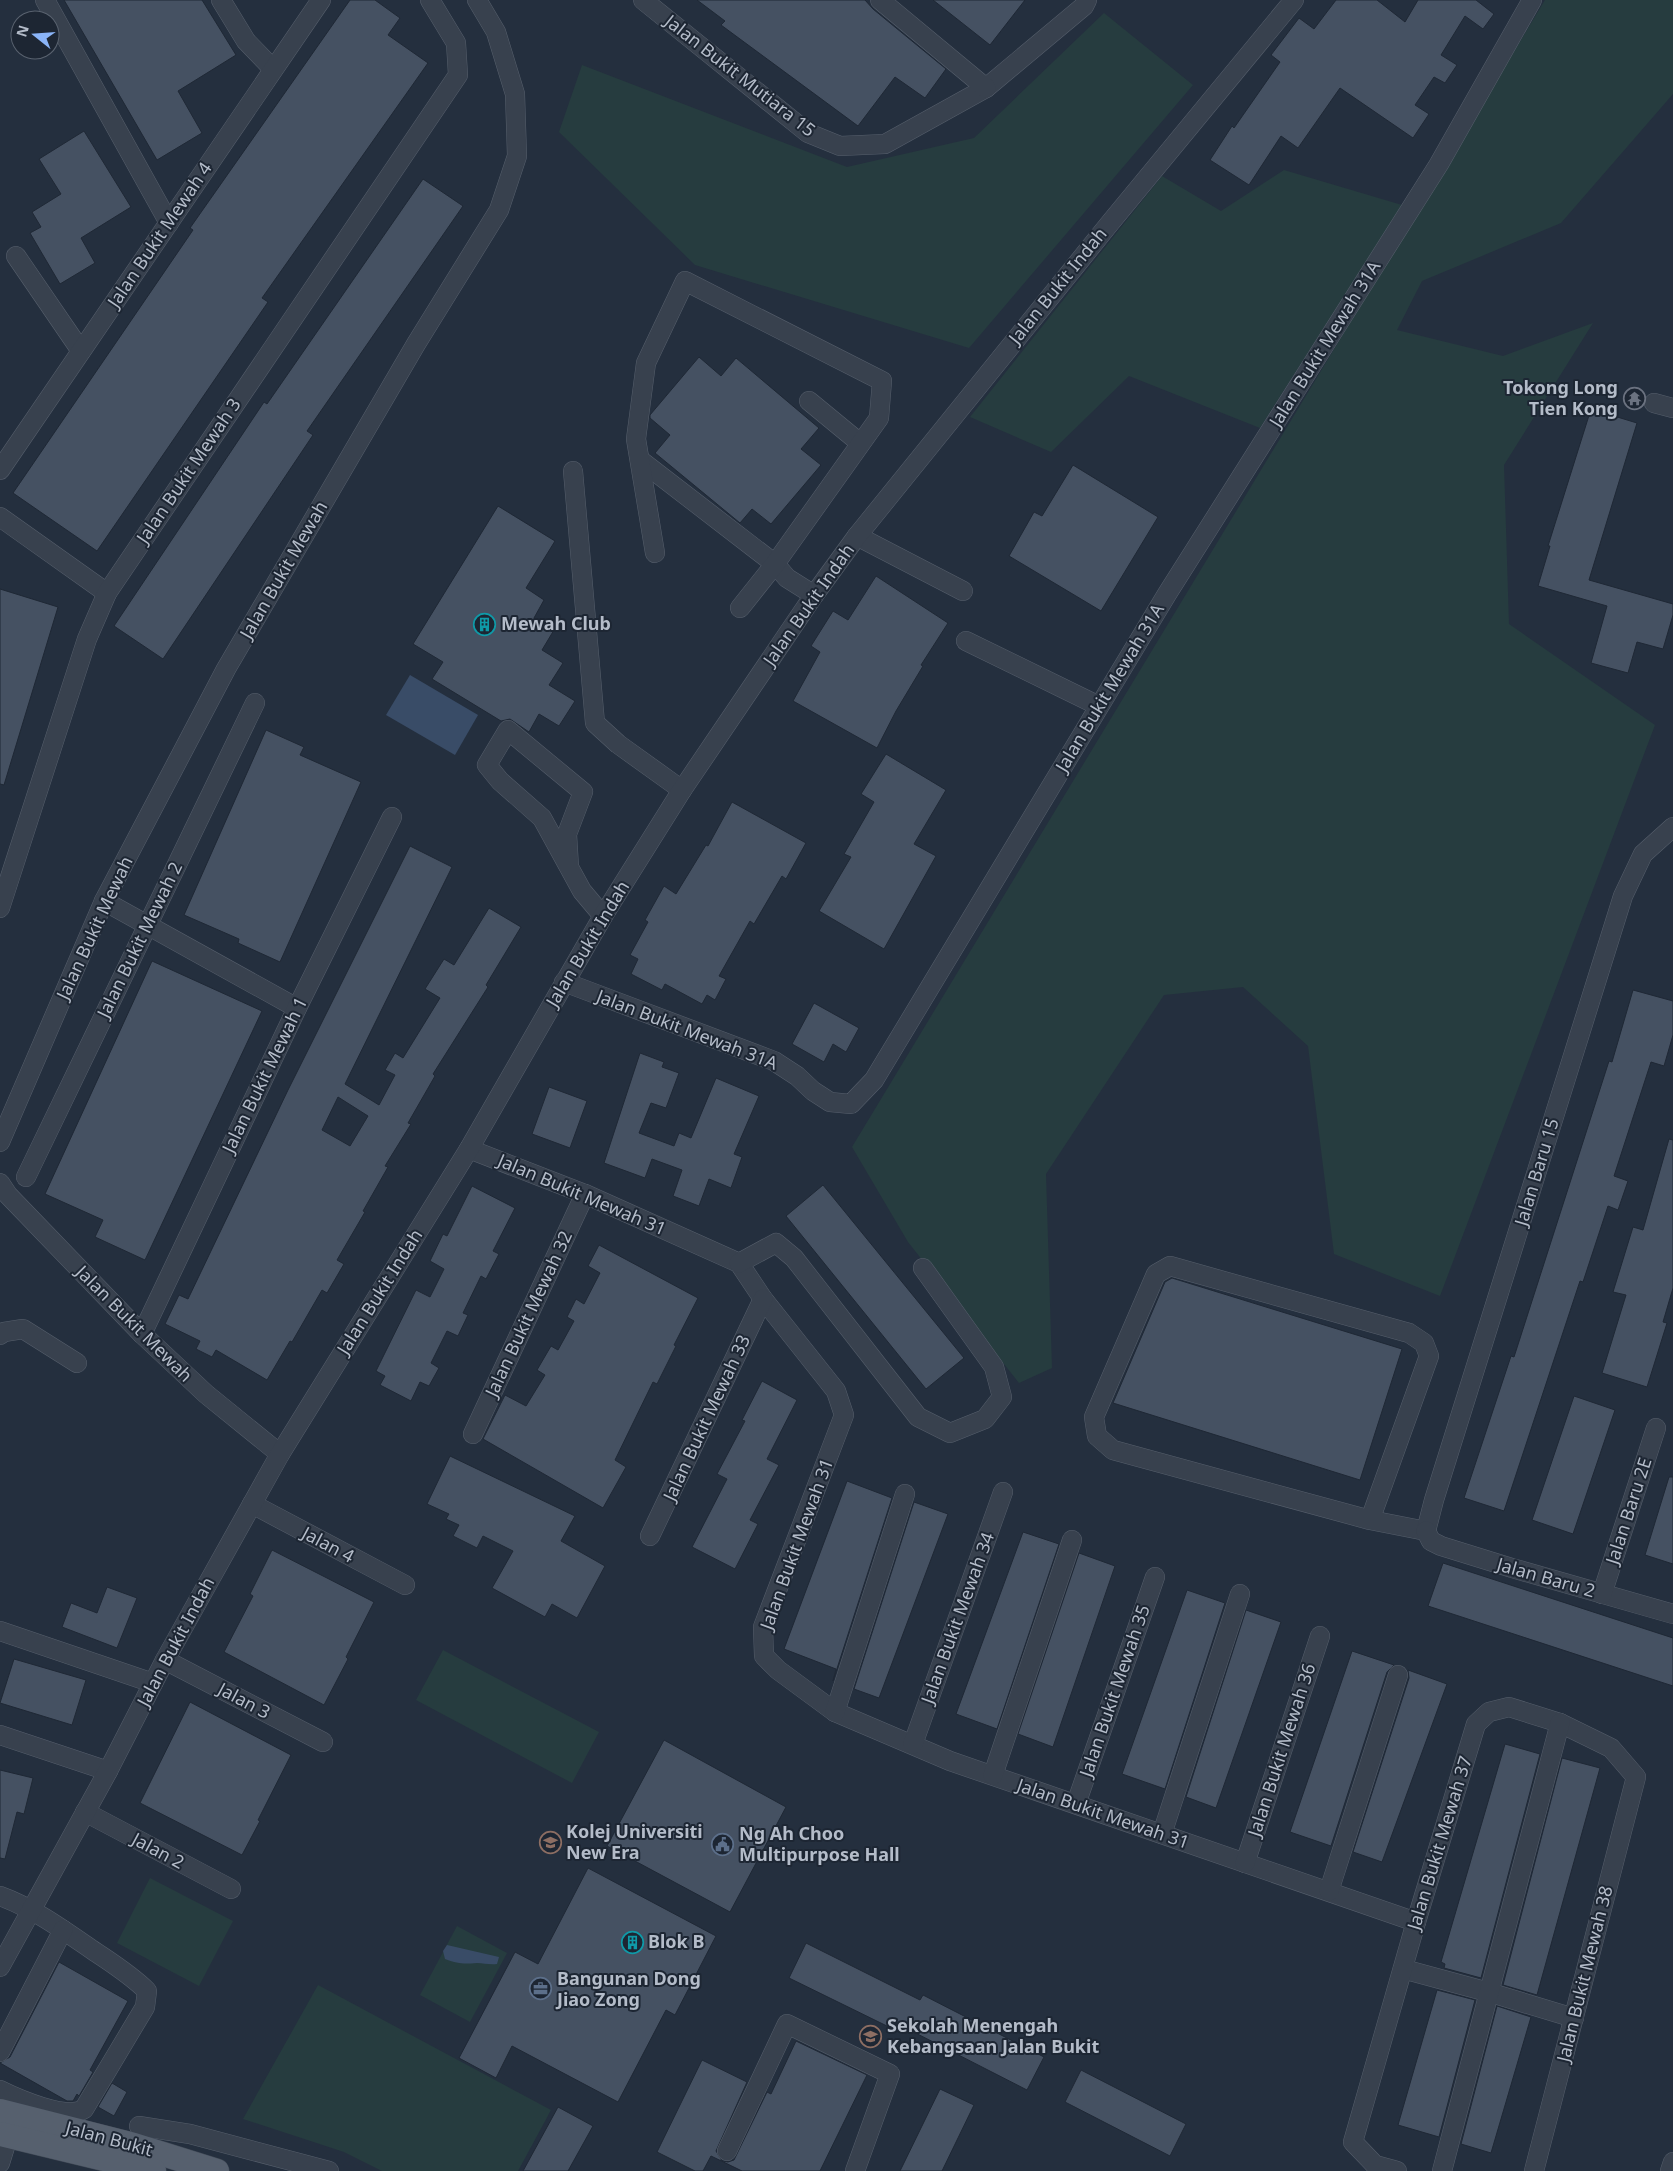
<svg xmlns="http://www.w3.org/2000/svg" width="1673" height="2171" viewBox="0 0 1673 2171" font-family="'Noto Sans',sans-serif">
	<rect width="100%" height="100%" fill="#242f3e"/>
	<g fill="#263c3f">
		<path d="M1545 0H1673V94L1561 223 1422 281 1397 330 1503 356 1593 323 1504 465 1509 624 1655 725 1440 1296 1334 1254 1308 1046 1243 987 1164 995 1046 1174 1052 1368 1019 1383 908 1242 852 1147Z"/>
		<path d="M1104 13 1193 85 969 348 695 265 559 132 582 65 847 167 974 138Z"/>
		<path d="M1284 170 1402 205 1260 428 1129 376 1051 452 970 417 1162 176 1221 211Z"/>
		<path d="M443 1650 599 1732 572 1783 416 1700Z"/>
		<path d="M150 1878 233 1921 199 1986 117 1943Z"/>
		<path d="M457 1926 507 1953 470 2022 420 1995Z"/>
		<path d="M318 1985 551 2110 518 2171H382L344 2152 243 2119Z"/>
	</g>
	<g fill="#394c67">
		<path d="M410 675 478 715 455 755 386 715Z"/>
		<path d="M447 1945 499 1957 497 1964C489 1965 484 1963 477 1963 463 1964 459 1964 445 1959L443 1951Z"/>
	</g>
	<g fill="#455162" stroke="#1f2835" fill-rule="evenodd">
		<path d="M64 0H202L236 55 178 91 202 133 157 160Z"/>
		<path d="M350 0H375L400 18 388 35 428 63 262 298 268 302 97 551 13 493 193 230 190 228Z"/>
		<path d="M697 0H865L873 9 946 69 925 98 895 77 858 126 721 25 725 21Z"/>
		<path d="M933 0H1025L990 45Z"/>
		<path d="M1336 0H1377L1405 22 1418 0H1476L1494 14 1483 29 1465 16 1441 55 1457 65 1445 83 1434 77 1415 105 1429 114 1413 138 1340 88 1298 148 1281 136 1249 185 1210 160 1232 126 1234 128 1280 62 1271 55 1299 18 1314 29Z"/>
		<path d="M84 131 131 207 81 238 95 263 60 284 30 233 41 227 32 212 61 194 39 159Z"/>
		<path d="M423 179 463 206 307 431 313 435 163 659 114 626 264 402 267 404Z"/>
		<path d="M699 357 721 376 736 358 819 428 801 449 821 465 771 524 752 509 740 523 655 453 670 435 650 418V415Z"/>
		<path d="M1591 409 1637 423 1589 580 1673 604V615L1663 649 1637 642 1628 673 1591 663 1607 606 1538 586 1550 546H1548Z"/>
		<path d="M1073 465 1158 517 1101 611 1009 556 1034 512 1042 516Z"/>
		<path d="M498 506 555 541 526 588 544 600 534 618 554 630 542 650 563 663 549 685 575 701 559 726 539 714 529 732 510 719 501 721 432 679 443 662 413 644Z"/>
		<path d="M876 576 948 623 921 665 923 666 896 711 877 748 793 701 820 652 811 646 833 611 848 620Z"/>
		<path d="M0 589 58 607 4 785 0 784Z"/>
		<path d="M266 730 304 747 300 755 361 782 280 962 238 943 239 939 184 915Z"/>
		<path d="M886 754 946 790 914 844 936 856 884 949 819 911 851 857 844 854 874 802 861 794Z"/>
		<path d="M732 802 806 843 786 879 782 876 754 924 750 921 719 976 726 979 715 1000 707 995 702 1004 665 984 662 990 631 974 638 959 630 955 648 922 645 920 664 886 676 894 706 845 708 846Z"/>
		<path d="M410 846 452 867 345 1084 379 1105 395 1075 385 1070 395 1053 403 1058 440 998 425 989 444 959 454 965 489 908 521 927 486 985 488 987 433 1074 435 1076 408 1123 411 1124 385 1166 388 1167 363 1211 365 1212 337 1260 344 1264 327 1293 322 1290 292 1342 290 1341 267 1380 216 1350 212 1357 196 1349 200 1341 165 1324 179 1295 188 1299 288 1090ZM338 1097 368 1116 350 1146 322 1130Z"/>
		<path d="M152 961 262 1011 145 1260 95 1237 103 1220 45 1194Z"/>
		<path d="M1633 990 1673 1001V1035L1664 1066 1651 1062 1614 1176 1628 1181 1618 1210 1608 1206 1583 1282 1580 1281 1504 1511 1464 1498 1511 1356 1514 1357 1609 1061 1612 1062Z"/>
		<path d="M814 1003 859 1028 846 1052 833 1044 824 1062 792 1044Z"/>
		<path d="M640 1053 664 1062 662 1067 679 1073 666 1108 651 1103 639 1133 674 1146 679 1133 691 1138 716 1078 759 1096 734 1154 742 1157 731 1188 709 1179 699 1206 673 1196 682 1170 652 1159 645 1178 604 1163Z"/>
		<path d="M549 1087 587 1101 570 1148 532 1134Z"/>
		<path d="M1669 1139 1673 1140V1288L1663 1322 1667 1323 1647 1387 1602 1373 1626 1295 1613 1292 1633 1227 1643 1230Z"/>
		<path d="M823 1185 964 1358 926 1389 786 1216Z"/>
		<path d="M472 1186 515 1208 493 1251 499 1254 486 1279 481 1276 463 1313 468 1315 458 1336 447 1331 431 1363 439 1368 429 1386 420 1382 411 1401 380 1385 385 1376 376 1371 416 1290 430 1297 444 1269 430 1261 443 1234 447 1236Z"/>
		<path d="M599 1245 698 1298 674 1345 676 1346 657 1384 653 1382 615 1460 626 1467 603 1508 483 1439 505 1395 526 1406 545 1375 537 1370 551 1346 558 1350 574 1321 567 1317 576 1299 584 1304 600 1273 588 1266Z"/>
		<path d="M1172 1278 1402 1349 1360 1480 1113 1403 1165 1282Z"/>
		<path d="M762 1381 797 1400 767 1459 779 1465 750 1520 758 1524 735 1569 692 1547 727 1479 717 1474 745 1421 742 1420Z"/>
		<path d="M1574 1396 1615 1410 1573 1534 1532 1520Z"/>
		<path d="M450 1456 575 1516 561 1541 605 1566 577 1618 552 1604 545 1617 492 1588 513 1551 483 1536 477 1548 453 1536 459 1525 446 1519 449 1514 427 1504Z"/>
		<path d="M1669 1477H1673V1564L1645 1555Z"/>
		<path d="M847 1481 892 1498 833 1681 836 1669 784 1649Z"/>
		<path d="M914 1502 948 1514 879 1698 854 1689Z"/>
		<path d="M1023 1532 1059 1544 997 1729 956 1714Z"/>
		<path d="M272 1550 374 1602 346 1657 348 1659 324 1705 224 1652 253 1596 250 1594Z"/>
		<path d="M1079 1553 1115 1566 1053 1747 1018 1734Z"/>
		<path d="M1443 1563 1673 1638V1686L1428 1606Z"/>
		<path d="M107 1587 137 1598 117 1648 62 1627 71 1603 97 1613Z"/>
		<path d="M1187 1590 1225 1603 1165 1789 1122 1774Z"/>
		<path d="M1246 1610 1281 1622 1216 1808 1186 1797Z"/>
		<path d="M1352 1651 1394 1665 1387 1672 1331 1846 1290 1832Z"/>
		<path d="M14 1659 86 1680 72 1725 0 1703Z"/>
		<path d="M1408 1670 1447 1684 1382 1862 1353 1852 1409 1678Z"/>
		<path d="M190 1702 291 1755 258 1820 260 1821 242 1855 140 1803Z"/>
		<path d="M664 1740 786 1807 730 1912 607 1846Z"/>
		<path d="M1505 1744 1540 1754 1481 1978 1444 1968 1445 1964 1441 1962Z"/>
		<path d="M1562 1758 1600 1768 1537 1995 1503 1985Z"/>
		<path d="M0 1770 33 1778 24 1814 17 1812 5 1859 0 1858Z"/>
		<path d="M588 1868 716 1936 675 2015 666 2010 618 2102 512 2046 496 2078 459 2058 515 1952 538 1964Z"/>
		<path d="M806 1943 920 2000 923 1995 1044 2057 1027 2090 894 2022 891 2028 789 1978Z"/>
		<path d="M59 1962 128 2001 90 2070 93 2072 79 2096 77 2094 73 2101H67L0 2063 10 2057Z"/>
		<path d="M1437 1990 1475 2000 1439 2137 1398 2125Z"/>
		<path d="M1497 2006 1531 2017 1491 2153 1461 2144Z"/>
		<path d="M796 2041 867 2075 820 2171H742L711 2156 703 2171H695L657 2152 702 2060 747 2082 716 2151 722 2161 728 2162 734 2160 767 2092 771 2094Z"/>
		<path d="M1081 2070 1186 2124 1170 2156 1065 2102Z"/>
		<path d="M112 2083 127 2092 114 2116 98 2107Z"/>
		<path d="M940 2089 974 2105 942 2171H900Z"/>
		<path d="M558 2107 593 2126 568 2171H523Z"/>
	</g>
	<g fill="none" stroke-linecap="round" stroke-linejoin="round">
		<defs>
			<g id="minor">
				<path d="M45 0 169 223"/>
				<path d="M221 0 246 41 273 69"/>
				<path d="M643 0 808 133 840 146 885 144 986 88 1084 6 1087 0"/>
				<path d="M880 0 986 88"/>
				<path d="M16 256 81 351"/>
				<path d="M809 401 860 443"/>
				<path d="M1654 403 1673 408"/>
				<path d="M640 460 775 564 787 578 814 595"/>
				<path d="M0 470 321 0"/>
				<path d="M573 471 595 723 618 744 682 790"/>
				<path d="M0 517 107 593"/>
				<path d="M857 536 963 591"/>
				<path d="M655 553 636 439 646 363 685 281 882 381 879 418 775 564 740 608"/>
				<path d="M966 641 1099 706"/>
				<path d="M569 867 567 834 583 792 508 730 487 765 500 781 542 818 582 891 603 916"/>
				<path d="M104 901 297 1008"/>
				<path d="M0 908 87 639 107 593 458 75 456 43 430 0"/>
				<path d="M564 982 774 1061 797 1076 813 1091 830 1102 851 1104 874 1080 1167 594 1439 164 1532 0"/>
				<path d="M0 1142 104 901 226 669 416 344 499 210 517 156 515 94 496 32 477 0"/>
				<path d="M469 1149 585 1194 739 1263 763 1299 836 1391 844 1415 763 1627 764 1656 778 1670 835 1712 950 1761 1416 1922"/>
				<path d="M26 1177 255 703"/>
				<path d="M0 1183 8 1195 142 1334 206 1394 280 1454"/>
				<path d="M739 1263 776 1243 794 1258 918 1417 950 1433 985 1419 1002 1397 994 1367 923 1268"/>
				<path d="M142 1334 297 1008 392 817"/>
				<path d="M0 1335 4 1332 23 1329 77 1363"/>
				<path d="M473 1434 585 1194"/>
				<path d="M252 1504 405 1585"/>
				<path d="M1370 1520 1429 1356 1424 1343 1409 1333 1170 1266 1156 1274 1094 1417 1097 1436 1113 1450 1370 1520 1426 1531"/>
				<path d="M1426 1531 1434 1500 1623 896 1643 854 1673 827"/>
				<path d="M1426 1531 1431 1541 1441 1546 1512 1568 1673 1614"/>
				<path d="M650 1536 763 1299"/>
				<path d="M1602 1594 1656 1428"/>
				<path d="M0 1631 153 1683"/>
				<path d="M165 1660 323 1742"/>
				<path d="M835 1712 905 1494"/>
				<path d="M0 1735 108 1771"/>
				<path d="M913 1744 1003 1492"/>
				<path d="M993 1775 1072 1540"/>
				<path d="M1076 1804 1155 1577"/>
				<path d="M85 1812 231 1889"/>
				<path d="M1162 1834 1240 1594"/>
				<path d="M1245 1863 1320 1636"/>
				<path d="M1329 1891 1398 1675"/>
				<path d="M0 1896C33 1908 62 1929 91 1949 110 1962 130 1974 147 1991L145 2007 84 2109C67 2120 18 2099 0 2090"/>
				<path d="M0 1967 108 1771 165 1660 280 1454 469 1149 603 916 682 790 814 595 857 536 1110 223 1294 0"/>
				<path d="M1403 1969 1488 1992 1574 2018"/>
				<path d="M0 2052 63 1930"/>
				<path d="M139 2126 190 2134 329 2171"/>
				<path d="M727 2151 787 2024 890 2074 855 2171"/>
				<path d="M0 2163 8 2137"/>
				<path d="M1397 2171 1375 2165 1353 2142 1416 1922 1476 1724 1489 1712 1509 1707 1560 1723 1611 1748 1636 1777 1534 2171"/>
				<path d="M1442 2171 1560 1723"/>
				<path d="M1670 2171 1673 2162"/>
			</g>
			<g id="major">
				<path d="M0 2111 134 2145 217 2171"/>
				<path d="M0 2134 154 2171"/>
			</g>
		</defs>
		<use href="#minor" stroke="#565f6c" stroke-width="20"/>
		<use href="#major" stroke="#414a57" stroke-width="25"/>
		<use href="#minor" stroke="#38414e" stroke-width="19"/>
		<use href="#major" stroke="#56606e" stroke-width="24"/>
	</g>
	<defs>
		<symbol id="temple-ring" viewBox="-11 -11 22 22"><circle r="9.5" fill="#1d2633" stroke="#6b7280" stroke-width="1.5"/><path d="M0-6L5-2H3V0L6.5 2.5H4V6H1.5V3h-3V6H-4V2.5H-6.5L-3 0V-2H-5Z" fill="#6b7280"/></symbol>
		<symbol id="building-ring" viewBox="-11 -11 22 22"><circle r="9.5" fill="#1d2633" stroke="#0f9aa8" stroke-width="1.5"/><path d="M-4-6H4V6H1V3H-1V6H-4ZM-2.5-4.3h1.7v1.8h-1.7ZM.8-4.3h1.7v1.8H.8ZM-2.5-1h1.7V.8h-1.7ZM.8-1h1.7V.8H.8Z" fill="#0f9aa8"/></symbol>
		<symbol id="university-ring" viewBox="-11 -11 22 22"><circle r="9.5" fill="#1d2633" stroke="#8d6e63" stroke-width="1.5"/><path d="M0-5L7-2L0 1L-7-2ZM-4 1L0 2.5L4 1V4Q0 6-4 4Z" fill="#8d6e63"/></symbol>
		<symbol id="civic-ring" viewBox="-11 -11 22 22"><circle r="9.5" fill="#1d2633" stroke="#5c6f8a" stroke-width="1.5"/><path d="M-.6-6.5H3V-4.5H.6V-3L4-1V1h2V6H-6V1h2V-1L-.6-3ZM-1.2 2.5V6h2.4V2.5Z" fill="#5c6f8a"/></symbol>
		<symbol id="office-ring" viewBox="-11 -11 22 22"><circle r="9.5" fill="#1d2633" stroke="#5c6f8a" stroke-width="1.5"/><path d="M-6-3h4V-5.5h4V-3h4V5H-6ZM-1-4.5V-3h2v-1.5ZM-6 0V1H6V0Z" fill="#5c6f8a"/></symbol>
		<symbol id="school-ring" viewBox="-11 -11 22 22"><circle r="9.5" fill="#1d2633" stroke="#8d6e63" stroke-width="1.5"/><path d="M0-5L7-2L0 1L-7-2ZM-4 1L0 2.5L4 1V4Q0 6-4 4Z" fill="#8d6e63"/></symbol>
	</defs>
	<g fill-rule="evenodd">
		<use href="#temple-ring" x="1622" y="386" width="25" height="25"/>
		<use href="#building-ring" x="472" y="612" width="25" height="25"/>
		<use href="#university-ring" x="538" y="1830" width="25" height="25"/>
		<use href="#civic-ring" x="710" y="1832" width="25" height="25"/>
		<use href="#building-ring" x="620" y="1930" width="25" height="25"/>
		<use href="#office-ring" x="528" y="1976" width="25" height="25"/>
		<use href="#school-ring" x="858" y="2024" width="25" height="25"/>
	</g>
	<g text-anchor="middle" stroke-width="4" stroke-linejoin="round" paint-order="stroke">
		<g font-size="18" fill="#b4bcc9" stroke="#1d2633">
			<text transform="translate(740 76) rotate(38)" y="6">Jalan Bukit Mutiara 15</text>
			<text transform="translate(160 235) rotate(-56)" y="6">Jalan Bukit Mewah 4</text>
			<text transform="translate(1058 286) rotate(-51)" y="6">Jalan Bukit Indah</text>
			<text transform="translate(1325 344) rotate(-58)" y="6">Jalan Bukit Mewah 31A</text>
			<text transform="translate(189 471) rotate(-56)" y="6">Jalan Bukit Mewah 3</text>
			<text transform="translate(284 570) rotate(-60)" y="6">Jalan Bukit Mewah</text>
			<text transform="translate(809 605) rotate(-55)" y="6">Jalan Bukit Indah</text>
			<text transform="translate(1110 688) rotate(-59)" y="6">Jalan Bukit Mewah 31A</text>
			<text transform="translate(95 928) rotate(-65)" y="6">Jalan Bukit Mewah</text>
			<text transform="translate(140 940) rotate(-64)" y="6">Jalan Bukit Mewah 2</text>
			<text transform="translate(588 944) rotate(-59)" y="6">Jalan Bukit Indah</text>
			<text transform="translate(687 1030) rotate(21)" y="6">Jalan Bukit Mewah 31A</text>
			<text transform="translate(265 1075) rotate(-64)" y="6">Jalan Bukit Mewah 1</text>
			<text transform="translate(1537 1172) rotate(-73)" y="6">Jalan Baru 15</text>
			<text transform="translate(582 1195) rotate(23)" y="6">Jalan Bukit Mewah 31</text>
			<text transform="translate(380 1292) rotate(-58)" y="6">Jalan Bukit Indah</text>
			<text transform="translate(529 1314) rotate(-65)" y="6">Jalan Bukit Mewah 32</text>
			<text transform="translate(134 1324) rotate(45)" y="6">Jalan Bukit Mewah</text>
			<text transform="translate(707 1418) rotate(-65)" y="6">Jalan Bukit Mewah 33</text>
			<text transform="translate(1629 1511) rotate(-72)" y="6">Jalan Baru 2E</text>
			<text transform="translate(797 1544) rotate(-70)" y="6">Jalan Bukit Mewah 31</text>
			<text transform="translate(328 1545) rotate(28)" y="6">Jalan 4</text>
			<text transform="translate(1546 1578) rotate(16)" y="6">Jalan Baru 2</text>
			<text transform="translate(958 1618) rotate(-70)" y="6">Jalan Bukit Mewah 34</text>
			<text transform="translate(176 1642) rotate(-62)" y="6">Jalan Bukit Indah</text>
			<text transform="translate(1115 1691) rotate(-71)" y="6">Jalan Bukit Mewah 35</text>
			<text transform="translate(244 1701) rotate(28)" y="6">Jalan 3</text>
			<text transform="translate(1282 1750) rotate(-72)" y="6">Jalan Bukit Mewah 36</text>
			<text transform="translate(1103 1814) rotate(19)" y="6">Jalan Bukit Mewah 31</text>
			<text transform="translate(1440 1843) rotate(-73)" y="6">Jalan Bukit Mewah 37</text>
			<text transform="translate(158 1851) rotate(28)" y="6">Jalan 2</text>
			<text transform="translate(1585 1974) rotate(-76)" y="6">Jalan Bukit Mewah 38</text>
			<text transform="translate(109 2139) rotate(15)" y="6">Jalan Bukit</text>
		</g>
		<g font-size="18" font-weight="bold" fill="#b4bcc9" stroke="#1d2633" text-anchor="start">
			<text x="1618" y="394" text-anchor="end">Tokong Long<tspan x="1618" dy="21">Tien Kong</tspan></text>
			<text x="501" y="630">Mewah Club</text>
			<text x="566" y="1838">Kolej Universiti<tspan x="566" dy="21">New Era</tspan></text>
			<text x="739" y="1840">Ng Ah Choo<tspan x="739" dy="21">Multipurpose Hall</tspan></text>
			<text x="648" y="1948">Blok B</text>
			<text x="557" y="1985">Bangunan Dong<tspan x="557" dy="21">Jiao Zong</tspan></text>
			<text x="887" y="2032">Sekolah Menengah<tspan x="887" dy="21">Kebangsaan Jalan Bukit</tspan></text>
		</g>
	</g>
	<g transform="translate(35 35) rotate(287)"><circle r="24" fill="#1d2633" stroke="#59626f"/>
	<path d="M0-4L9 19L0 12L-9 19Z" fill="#8ab4f8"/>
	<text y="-8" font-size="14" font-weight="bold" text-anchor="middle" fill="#b4bcc9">N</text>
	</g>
</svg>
